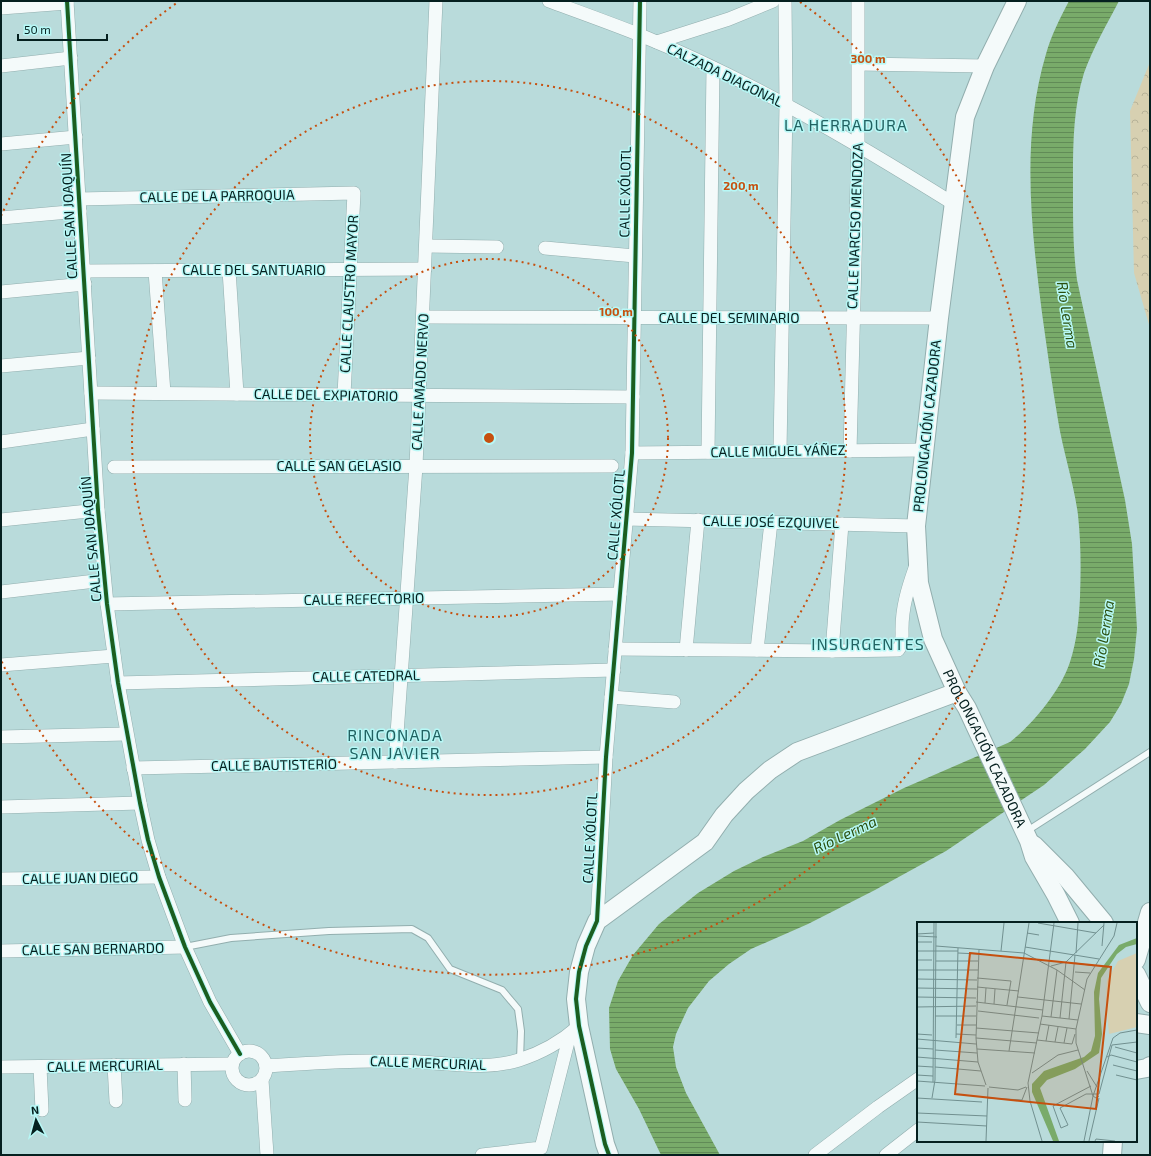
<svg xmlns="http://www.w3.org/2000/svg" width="1151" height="1156" viewBox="0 0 1151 1156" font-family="'Exo 2',sans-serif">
	<defs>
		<pattern id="park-crowns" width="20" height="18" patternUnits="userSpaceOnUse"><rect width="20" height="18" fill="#d7d0b1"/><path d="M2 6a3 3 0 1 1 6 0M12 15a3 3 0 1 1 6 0" fill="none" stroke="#b7b298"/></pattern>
		<pattern id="water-rules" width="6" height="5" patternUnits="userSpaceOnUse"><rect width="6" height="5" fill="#79ab6a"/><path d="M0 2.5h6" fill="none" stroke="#618b57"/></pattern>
	</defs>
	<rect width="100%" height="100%" fill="#b9dbdb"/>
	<path fill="url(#park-crowns)" d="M1150 62V328L1134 273 1130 111Z"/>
	<path fill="url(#water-rules)" d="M1069 1H1119C1107 24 1093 48 1084 73 1072 111 1073 154 1073 194 1073 223 1073 251 1077 280L1125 500 1132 544 1137 629 1134 659 1129 684 1121 704 1110 722 1085 749 1044 785 946 851 875 890 808 924 751 949 729 964 709 981 688 1008 676 1034 673 1047 676 1067 686 1093 720 1155H661L639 1109 616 1069 610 1049 609 1008 618 981 633 955 659 924 698 893 734 871 763 857 803 841 840 820 904 788 1010 742C1033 724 1061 690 1070 662 1077 641 1079 619 1080 597 1081 570 1081 543 1078 515 1074 483 1063 452 1058 420 1052 385 1047 349 1042 313 1031 227 1021 138 1046 54 1051 36 1060 18 1069 1Z"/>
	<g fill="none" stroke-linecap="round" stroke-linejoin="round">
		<defs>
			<g id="lane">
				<path d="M1027 831 1150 752"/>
				<path d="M185 947 231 938 329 931 412 929 428 938 450 969 502 990 518 1009 521 1031 520 1060"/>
			</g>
			<g id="street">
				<path d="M67 1 98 510 107 604 118 683 140 803 148 840 159 877 185 947 210 1002 240 1054"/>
				<path d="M549 1C579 12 610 23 640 35 750 80 853 141 954 204"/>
				<path d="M1 8 67 3"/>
				<path d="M657 42 729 19 773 1"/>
				<path d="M859 64 985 66"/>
				<path d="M1 66 71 58"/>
				<path d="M1 144 76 137"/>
				<path d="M79 199 354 193 344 395"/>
				<path d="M1 218 80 211"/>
				<path d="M426 246 497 247"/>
				<path d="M545 248 635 256"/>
				<path d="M229 270 237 394"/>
				<path d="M84 271 425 269"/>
				<path d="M155 271 164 393"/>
				<path d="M1 292 85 284"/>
				<path d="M423 317 939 318"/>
				<path d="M1 366 89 358"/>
				<path d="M91 393 633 397"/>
				<path d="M1 442 93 429"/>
				<path d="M780 451 786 105 785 1"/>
				<path d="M850 451 858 144V1"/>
				<path d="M708 452 713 68"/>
				<path d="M632 453 924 450"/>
				<path d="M114 467 612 466"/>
				<path d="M626 519 916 526"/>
				<path d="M1 520 98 510"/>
				<path d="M1 592 104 580"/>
				<path d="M107 604 620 594"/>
				<path d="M615 649 832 651 898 650C903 644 902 637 902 629 902 607 908 588 915 568"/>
				<path d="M686 650 698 520"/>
				<path d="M757 650 771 522"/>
				<path d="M832 651 842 524"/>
				<path d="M1 665 114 656"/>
				<path d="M118 683 614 670"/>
				<path d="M611 697 674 702"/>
				<path d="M1 737 126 734"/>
				<path d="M395 762 416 466 436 1"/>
				<path d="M133 768 606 757"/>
				<path d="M1 807 140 803"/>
				<path d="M1 879 159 877"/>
				<path d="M597 921 606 757 632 453 640 1"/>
				<path d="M1 951 185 947"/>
				<circle cx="249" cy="1068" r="17"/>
				<path d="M184 1064 185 1100"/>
				<path d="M114 1065 116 1101"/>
				<path d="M266 1066C302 1064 337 1061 373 1061 393 1061 414 1061 434 1063 462 1065 491 1069 519 1060 541 1053 561 1042 579 1026"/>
				<path d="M1 1067 232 1064"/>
				<path d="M40 1067 42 1110"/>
				<path d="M262 1080 267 1155"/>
				<path d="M482 1155 541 1148 570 1034"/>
				<path d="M815 1155 878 1107 918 1079"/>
				<path d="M886 1155 918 1130"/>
			</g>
			<g id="secondary">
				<path id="s1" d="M1017 1 985 66 965 117 939 318 916 526 919 583 933 639 957 692 967 708 1029 841 1034 857 1056 895 1070 923"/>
				<path d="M1034 845 1065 876 1104 923"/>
				<path d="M1136 960 1150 912"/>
				<path d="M1136 974 1150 1003"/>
				<path d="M1136 1023 1150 1025"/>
				<path d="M1136 1070 1147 1068 1150 1066"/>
				<path d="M609 1155 605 1144 579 1026 576 999 579 972 586 946 597 921 705 842 724 815 746 791 770 770 797 752 957 692"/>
				<path d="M1112 1155 1113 1141"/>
			</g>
		</defs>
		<use href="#lane" stroke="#92aeae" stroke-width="8"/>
		<use href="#street" stroke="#92aeae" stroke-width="14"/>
		<use href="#secondary" stroke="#92aeae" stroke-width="20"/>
		<use href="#lane" stroke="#f4fafa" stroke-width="6"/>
		<use href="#street" stroke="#f4fafa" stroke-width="13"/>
		<use href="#secondary" stroke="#f4fafa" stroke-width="18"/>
		<defs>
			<g id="cycleway">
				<path d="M67 1 98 510 107 604 118 683 140 803 148 840 159 877 185 947 210 1002 240 1054"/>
				<path d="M609 1155 605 1144 579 1026 576 999 579 972 586 946 597 921 606 757 632 453 640 1"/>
			</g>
		</defs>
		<use href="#cycleway" stroke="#b7f8f6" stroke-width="6"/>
		<use href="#cycleway" stroke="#1b5e20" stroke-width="4"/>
	</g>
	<g fill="none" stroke="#c6500f" stroke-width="2" stroke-dasharray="2 4">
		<circle cx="489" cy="438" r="179"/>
		<circle cx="489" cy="438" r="357"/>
		<path d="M1 216A536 536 0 0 1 178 2M800 2A536 536 0 1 1 1 660"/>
	</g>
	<g text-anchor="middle" stroke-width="3" stroke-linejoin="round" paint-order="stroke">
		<g font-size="14" fill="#05201f" stroke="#b7f8f6">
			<text transform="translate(725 75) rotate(26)" y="5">CALZADA DIAGONAL</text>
			<text transform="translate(625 192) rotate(-89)" y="5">CALLE XÓLOTL</text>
			<text transform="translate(217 196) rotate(-1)" y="5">CALLE DE LA PARROQUIA</text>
			<text transform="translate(69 216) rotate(-93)" y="5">CALLE SAN JOAQUÍN</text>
			<text transform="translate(855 226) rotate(-88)" y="5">CALLE NARCISO MENDOZA</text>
			<text x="254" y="275">CALLE DEL SANTUARIO</text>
			<text transform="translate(349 294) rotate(-87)" y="5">CALLE CLAUSTRO MAYOR</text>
			<text x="729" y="323">CALLE DEL SEMINARIO</text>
			<text transform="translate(420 382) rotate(-87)" y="5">CALLE AMADO NERVO</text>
			<text transform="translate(326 395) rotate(1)" y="5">CALLE DEL EXPIATORIO</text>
			<text transform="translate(927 426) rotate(-84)" y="5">PROLONGACIÓN CAZADORA</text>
			<text transform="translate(778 451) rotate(-1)" y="5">CALLE MIGUEL YÁÑEZ</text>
			<text x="339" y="471">CALLE SAN GELASIO</text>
			<text transform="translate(616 515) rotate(-85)" y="5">CALLE XÓLOTL</text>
			<text transform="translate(771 522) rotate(1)" y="5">CALLE JOSÉ EZQUIVEL</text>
			<text transform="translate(91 539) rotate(-95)" y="5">CALLE SAN JOAQUÍN</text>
			<text transform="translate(364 599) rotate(-1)" y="5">CALLE REFECTORIO</text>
			<text transform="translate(366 676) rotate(-1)" y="5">CALLE CATEDRAL</text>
			<text dy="5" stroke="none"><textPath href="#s1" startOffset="775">PROLONGACIÓN CAZADORA</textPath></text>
			<text transform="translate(274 765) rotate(-1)" y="5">CALLE BAUTISTERIO</text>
			<text transform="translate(590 838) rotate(-87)" y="5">CALLE XÓLOTL</text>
			<text transform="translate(80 878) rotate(-1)" y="5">CALLE JUAN DIEGO</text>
			<text transform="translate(93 949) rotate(-1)" y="5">CALLE SAN BERNARDO</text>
			<text transform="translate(428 1063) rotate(2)" y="5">CALLE MERCURIAL</text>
			<text transform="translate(105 1066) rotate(-1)" y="5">CALLE MERCURIAL</text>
		</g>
		<g font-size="15" font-style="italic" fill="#2b4f0f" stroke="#b7f8f6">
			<text transform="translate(1067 315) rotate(81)" y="5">Río Lerma</text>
			<text transform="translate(1104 634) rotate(-81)" y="5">Río Lerma</text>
			<text transform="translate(845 835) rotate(-25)" y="5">Río Lerma</text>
		</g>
		<g font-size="16" letter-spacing="1" fill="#216161" stroke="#b7f8f6">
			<text x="846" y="131">LA HERRADURA</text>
			<text x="868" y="650">INSURGENTES</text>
			<text x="395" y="741">RINCONADA<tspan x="395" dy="18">SAN JAVIER</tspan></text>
		</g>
	</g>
	<g transform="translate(917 922)">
		<rect width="220" height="220" fill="#b9dbdb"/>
		<path d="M220 31V105L192 112 189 79 190 59 201 39Z" fill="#d7d0b1"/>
		<path d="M220 16V22L209 25 200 32 184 56 182 77 185 112 182 131 158 147 130 158 123 166 142 219H136L115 170V162L127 149 167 135 174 129 178 114 177 70 181 51 202 23Z" fill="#79ab6a"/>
		<path fill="none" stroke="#719090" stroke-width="1" d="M121 1 179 11M110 11 122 13M0 12 17 11M0 14 20 15M0 20H15M19 24 107 31 140 48 168 68M185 24 187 1M108 25 182 37M62 28 59 116 61 140 69 163M0 29H41M84 29 87 1M41 31 61 32M159 31 161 1M0 38H15M19 39H61M158 41 178 44M134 44 149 40 187 3M0 48H61M158 50 173 51M60 56 94 59 90 83M0 57 60 58M60 65 102 69M0 66 60 67M0 75 59 76M101 75 164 82M59 80 126 88M68 81 69 66M77 82 78 67M0 85 59 84M61 89 122 96M18 94H59M125 94 161 98M134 95 140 48M143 96 149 40M152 97 158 33M123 102 159 107M40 103H59M59 106 122 111M0 112 15 113M39 112 59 113M39 116 41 26M59 116 120 121M0 117 59 122M120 118 155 122 158 112M129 119 132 103M138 120 141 105M147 121 150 106M198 125 220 131M0 126 16 127M60 127 118 131M18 128 60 131M92 129 112 1M0 135 61 140M190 135 194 133 220 140M196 143 220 149M0 144 16 145M18 145 64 149M170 149 180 165M115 151 141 133 161 128M0 153 16 154M199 153 220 158M0 159 68 164M16 160 17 1M174 164 136 184 144 206 151 203 143 186 169 172H175M72 165 101 168 109 165M176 172H182L195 123 220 120M182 174 179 176 176 174 196 116 203 111 220 108M0 176 65 180M15 176 18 158 19 1M71 176 105 178 110 165M0 191 70 194M0 200 70 204M69 219 71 166M125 219 113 179 111 161 125 94 137 1M167 219 176 174 159 121V107L170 57 197 14 200 1M172 219 182 176M178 219 179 217 198 219"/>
		<path fill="#c6500f" fill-opacity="0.15" stroke="#c6500f" stroke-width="2" d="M53 31 194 45 179 187 38 172Z"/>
		<rect width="220" height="220" fill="none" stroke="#05201f" stroke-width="2"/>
	</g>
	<circle cx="489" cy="438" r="6" fill="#c6500f" stroke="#b7f8f6" stroke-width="2"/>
	<g font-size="12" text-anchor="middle" font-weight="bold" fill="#c6500f" stroke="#b7f8f6" stroke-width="3" stroke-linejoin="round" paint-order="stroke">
		<text x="868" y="63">300 m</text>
		<text x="741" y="190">200 m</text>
		<text x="616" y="316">100 m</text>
	</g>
	<rect width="1151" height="1156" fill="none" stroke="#05201f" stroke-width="4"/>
	<g transform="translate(36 1120) rotate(354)" stroke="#b7f8f6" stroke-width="3" paint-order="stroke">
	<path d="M0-3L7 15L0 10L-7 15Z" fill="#05201f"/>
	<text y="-6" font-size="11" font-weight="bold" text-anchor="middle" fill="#05201f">N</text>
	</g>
	<path d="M18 34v6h89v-6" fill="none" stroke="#05201f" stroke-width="2"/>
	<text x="24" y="34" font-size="12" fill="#05201f" stroke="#b7f8f6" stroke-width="3" paint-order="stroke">50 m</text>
</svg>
